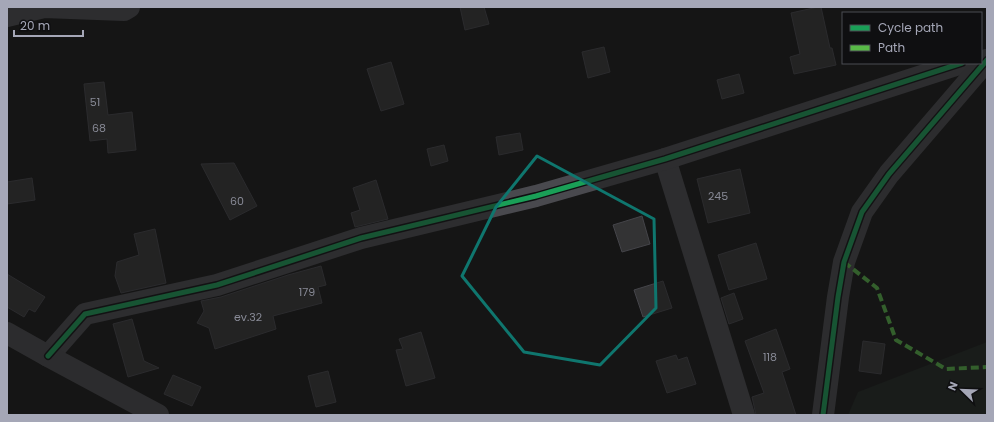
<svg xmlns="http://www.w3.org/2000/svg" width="994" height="422" viewBox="0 0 994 422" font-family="Poppins,sans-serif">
	<rect width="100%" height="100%" fill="#151515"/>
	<path fill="#1d241f" d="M987 342V415H848L858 392Z"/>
	<g fill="#333334" stroke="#444449">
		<path d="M460 7H484L489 24 465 30Z"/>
		<path d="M818 7H821L830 48H832L836 65 794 74 790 57 800 54 791 13Z"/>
		<path d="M604 47 610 72 588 78 582 52Z"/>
		<path d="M391 62 404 104 381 111 367 69Z"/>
		<path d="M739 74 744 93 722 99 717 80Z"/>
		<path d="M104 82 108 115 132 112 136 150 108 153 107 139 90 141 84 84Z"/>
		<path d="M520 133 523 150 499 155 496 137Z"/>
		<path d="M444 145 448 161 431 166 427 149Z"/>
		<path d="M234 163 257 206 230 220 201 164Z"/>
		<path d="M740 169 750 213 708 223 697 179Z"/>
		<path d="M32 178 35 200 7 204V182Z"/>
		<path d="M376 180 388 219 355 227 351 213 360 210 353 188Z"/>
		<path d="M642 216 650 244 622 252 613 225Z"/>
		<path d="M155 229 166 283 121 293 115 276 117 262 139 255 134 234Z"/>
		<path d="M756 243 767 279 729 290 718 255Z"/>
		<path d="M321 266 326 285 318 287 322 303 273 316 276 329 215 349 209 328 197 323 204 311 201 301 221 297 288 275Z"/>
		<path d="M7 274 45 297 35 312 29 309 24 317 7 307Z"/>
		<path d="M663 281 672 308 643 317 634 290Z"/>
		<path d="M734 293 743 319 729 324 721 298Z"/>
		<path d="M132 319 144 361 159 368 128 377 113 324Z"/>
		<path d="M776 329 790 369 782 372 796 415H756L752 397 764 393 745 341Z"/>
		<path d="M421 332 435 378 406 386 396 350 403 349 399 339Z"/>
		<path d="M863 341 885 344 881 374 859 371Z"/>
		<path d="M676 355 678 360 687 357 696 384 667 393 656 361Z"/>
		<path d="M328 371 336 402 316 407 308 376Z"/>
		<path d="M173 375 201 387 192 406 164 394Z"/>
	</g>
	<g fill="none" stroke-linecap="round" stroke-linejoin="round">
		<g stroke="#49494e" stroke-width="22">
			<path d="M7 16 44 7 124 10 129 7"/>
			<path d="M665 159 744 415"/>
			<path d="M48 356 85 314 217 285 361 238 536 196 665 159 962 63"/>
		</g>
		<g stroke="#48484c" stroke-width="22">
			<path d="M7 333 48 356 158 415"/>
			<path d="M823 415 838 297 844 262 862 212 889 174 987 60"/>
		</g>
		<path stroke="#58b947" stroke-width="4" stroke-dasharray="8 4" stroke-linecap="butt" d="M844 262 877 288 896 340 946 369 987 367"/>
		<defs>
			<g id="cycleway">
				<path d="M48 356 85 314 217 285 361 238 536 196 665 159 962 63"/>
				<path d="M823 415 838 297 844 262 862 212 889 174 987 60"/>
			</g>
		</defs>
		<use href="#cycleway" stroke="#0f0f11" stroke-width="8"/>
		<use href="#cycleway" stroke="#1a9f57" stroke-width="5"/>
	</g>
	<path d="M0 0H994V422H0ZM537 156 654 219 656 308 600 365 524 352 462 276 496 207Z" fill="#151515" fill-opacity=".55" fill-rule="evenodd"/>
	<path fill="none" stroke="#0f766e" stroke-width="3" stroke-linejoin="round" d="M537 156 654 219 656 308 600 365 524 352 462 276 496 207Z"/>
	<g text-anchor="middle" stroke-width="4" stroke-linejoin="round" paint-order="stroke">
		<g font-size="11" fill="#888a96">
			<text x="95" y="106">51</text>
			<text x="99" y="132">68</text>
			<text x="718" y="200">245</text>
			<text x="237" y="205">60</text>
			<text x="307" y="296">179</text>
			<text x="248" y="321">ev.32</text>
			<text x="770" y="361">118</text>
		</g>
	</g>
	<rect width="994" height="422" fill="none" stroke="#a5a7b7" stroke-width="16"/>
	<rect x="842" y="12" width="140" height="52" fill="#0f0f11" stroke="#4b4c53"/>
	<rect x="850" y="25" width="20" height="6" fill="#1a9f57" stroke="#4b4c53"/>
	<text x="878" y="32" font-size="12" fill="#a5a7b7">Cycle path</text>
	<rect x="850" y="45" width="20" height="6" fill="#58b947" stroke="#4b4c53"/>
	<text x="878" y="52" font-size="12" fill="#a5a7b7">Path</text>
	<g transform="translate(962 390) rotate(293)" stroke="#0f0f11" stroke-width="3" paint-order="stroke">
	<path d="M0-3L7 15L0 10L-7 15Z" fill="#a5a7b7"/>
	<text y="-6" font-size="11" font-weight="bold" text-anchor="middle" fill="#a5a7b7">N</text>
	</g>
	<path d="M14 30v6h69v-6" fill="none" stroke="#a5a7b7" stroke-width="2"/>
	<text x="20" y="30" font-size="12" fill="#a5a7b7" stroke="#0f0f11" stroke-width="3" paint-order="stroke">20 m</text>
</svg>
